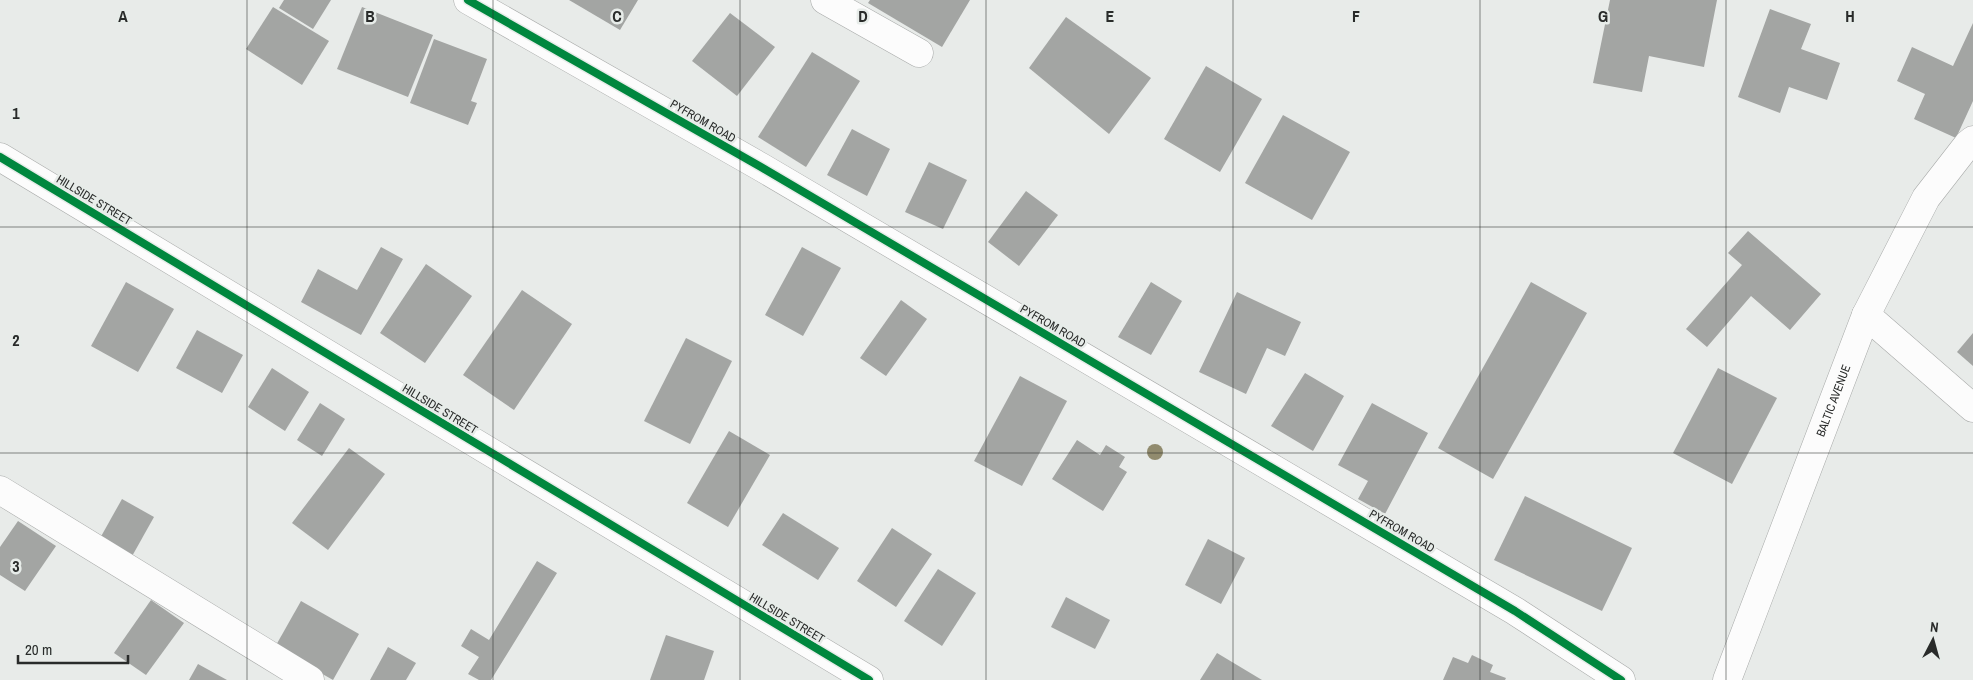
<svg xmlns="http://www.w3.org/2000/svg" width="1973" height="680" viewBox="0 0 1973 680" font-family="'Archivo Narrow',sans-serif">
	<rect width="100%" height="100%" fill="#e8ebe9"/>
	<g fill="#a3a5a3">
		<path d="M284 0H331L313 29 279 8Z"/>
		<path d="M569 0H638L620 30Z"/>
		<path d="M870 0H970L942 47 868 3Z"/>
		<path d="M1610 0H1717L1704 67 1649 56 1642 92 1593 83Z"/>
		<path d="M273 7 329 41 302 85 246 49Z"/>
		<path d="M362 7 433 35 408 97 337 69Z"/>
		<path d="M1770 9 1811 24 1801 49 1840 63 1827 100 1789 87 1780 113 1738 97Z"/>
		<path d="M730 13 775 47 737 96 692 61Z"/>
		<path d="M1066 17 1151 78 1109 134 1029 68Z"/>
		<path d="M1973 23V101L1956 138 1914 119 1925 94 1897 81 1912 47 1953 66Z"/>
		<path d="M434 39 487 59 471 101 477 103 468 125 410 103Z"/>
		<path d="M812 52 860 81 806 167 758 137Z"/>
		<path d="M1206 66 1262 99 1220 172 1164 139Z"/>
		<path d="M1283 115 1350 152 1312 220 1245 183Z"/>
		<path d="M852 129 890 149 867 196 827 175Z"/>
		<path d="M929 162 967 180 943 229 905 212Z"/>
		<path d="M1026 191 1058 215 1019 266 988 242Z"/>
		<path d="M1748 231 1821 294 1790 330 1751 296 1707 347 1686 329 1742 265 1728 253Z"/>
		<path d="M381 247 403 259 361 335 301 302 318 269 357 290Z"/>
		<path d="M802 247 841 268 803 336 765 315Z"/>
		<path d="M426 264 472 296 425 363 380 333Z"/>
		<path d="M126 282 174 309 138 372 91 346Z"/>
		<path d="M1151 282 1182 301 1151 355 1118 337Z"/>
		<path d="M1531 282 1587 313 1493 479 1438 448Z"/>
		<path d="M522 290 572 324 514 410 463 375Z"/>
		<path d="M1237 292 1301 322 1285 356 1267 348 1246 394 1199 372Z"/>
		<path d="M901 300 927 319 886 376 860 358Z"/>
		<path d="M197 330 243 355 222 393 176 368Z"/>
		<path d="M1973 333V366L1957 352Z"/>
		<path d="M686 338 732 361 690 444 644 421Z"/>
		<path d="M272 368 309 392 285 431 248 407Z"/>
		<path d="M1718 368 1777 398 1732 484 1673 453Z"/>
		<path d="M1305 373 1344 396 1313 451 1271 426Z"/>
		<path d="M1020 376 1067 401 1022 486 974 461Z"/>
		<path d="M320 403 345 419 322 456 297 440Z"/>
		<path d="M1372 403 1428 433 1385 514 1358 499 1368 481 1338 465Z"/>
		<path d="M729 431 770 455 728 527 687 503Z"/>
		<path d="M1077 440 1100 455 1106 445 1125 457 1119 467 1127 472 1103 511 1052 479Z"/>
		<path d="M349 448 385 474 328 550 292 523Z"/>
		<path d="M1525 496 1632 548 1602 611 1494 560Z"/>
		<path d="M122 499 154 517 131 558 99 540Z"/>
		<path d="M783 513 839 548 818 580 762 545Z"/>
		<path d="M18 521 56 546 25 591 0 575V547Z"/>
		<path d="M892 528 932 554 896 607 857 581Z"/>
		<path d="M1208 539 1245 558 1221 604 1185 585Z"/>
		<path d="M537 561 557 573 491 680H479L468 674 479 657 461 646 471 629 489 640Z"/>
		<path d="M938 569 976 593 942 646 904 621Z"/>
		<path d="M1066 597 1110 620 1095 649 1051 627Z"/>
		<path d="M151 600 184 623 146 675 114 653Z"/>
		<path d="M301 601 359 634 333 680 275 647Z"/>
		<path d="M666 635 714 651 704 680H650Z"/>
		<path d="M388 647 416 663 406 680H370Z"/>
		<path d="M1217 653 1262 680H1200Z"/>
		<path d="M1472 655 1493 665 1490 672 1506 678 1505 680H1443L1453 657 1468 663Z"/>
		<path d="M198 664 227 680H189Z"/>
	</g>
	<g fill="none" stroke-linecap="round" stroke-linejoin="round">
		<defs>
			<g id="street">
				<path d="M825 0 919 53"/>
				<path d="M0 157 869 680"/>
				<path d="M1866 315 1973 408"/>
				<path d="M0 490 310 680"/>
				<path id="s1" d="M1727 680 1866 315 1926 198 1968 144 1973 140"/>
			</g>
			<path id="secondary" d="M468 0 761 167 1515 611 1621 680"/>
		</defs>
		<use href="#street" stroke="#a8aaa9" stroke-width="29"/>
		<use href="#secondary" stroke="#a8aaa9" stroke-width="29"/>
		<use href="#street" stroke="#fcfcfc" stroke-width="28"/>
		<use href="#secondary" stroke="#fcfcfc" stroke-width="28"/>
		<defs>
			<g id="cycleway">
				<path d="M468 0 761 167 1515 611 1621 680"/>
				<path d="M0 157 869 680"/>
			</g>
		</defs>
		<use href="#cycleway" stroke="#e7ece9" stroke-width="11"/>
		<use href="#cycleway" stroke="#00873e" stroke-width="8"/>
	</g>
	<circle fill="#918b6e" cx="1155" cy="452" r="8"/>
	<path fill="none" stroke="#292b2a" stroke-width="1" stroke-opacity="0.55" d="M247 0V680M493 0V680M740 0V680M986 0V680M1233 0V680M1480 0V680M1726 0V680M0 227H1973M0 453H1973"/>
	<g text-anchor="middle" stroke-width="5" stroke-linejoin="round" paint-order="stroke">
		<g font-size="12" fill="#292b2a" stroke="#e7ece9">
			<text transform="translate(703 121) rotate(30)" y="4">PYFROM ROAD</text>
			<text transform="translate(94 200) rotate(31)" y="4">HILLSIDE STREET</text>
			<text transform="translate(1053 326) rotate(30)" y="4">PYFROM ROAD</text>
			<text dy="4" stroke="none"><textPath href="#s1" startOffset="299">BALTIC AVENUE</textPath></text>
			<text transform="translate(440 409) rotate(31)" y="4">HILLSIDE STREET</text>
			<text transform="translate(1402 531) rotate(30)" y="4">PYFROM ROAD</text>
			<text transform="translate(787 618) rotate(31)" y="4">HILLSIDE STREET</text>
		</g>
	</g>
	<g font-size="16" text-anchor="middle" font-weight="bold" fill="#292b2a" stroke="#e7ece9" stroke-width="5" stroke-linejoin="round" paint-order="stroke">
		<text x="123" y="22">A</text>
		<text x="370" y="22">B</text>
		<text x="617" y="22">C</text>
		<text x="863" y="22">D</text>
		<text x="1110" y="22">E</text>
		<text x="1356" y="22">F</text>
		<text x="1603" y="22">G</text>
		<text x="1850" y="22">H</text>
		<text x="16" y="119">1</text>
		<text x="16" y="346">2</text>
		<text x="16" y="572">3</text>
	</g>
	<g transform="translate(1933 640) rotate(6)" stroke="#e7ece9" stroke-width="4" paint-order="stroke">
	<path d="M0-4L9 19L0 12L-9 19Z" fill="#292b2a"/>
	<text y="-8" font-size="14" font-weight="bold" text-anchor="middle" fill="#292b2a">N</text>
	</g>
	<path d="M18 655v8h110v-8" fill="none" stroke="#292b2a" stroke-width="2.5"/>
	<text x="25" y="655" font-size="15" fill="#292b2a" stroke="#e7ece9" stroke-width="4" paint-order="stroke">20 m</text>
</svg>
